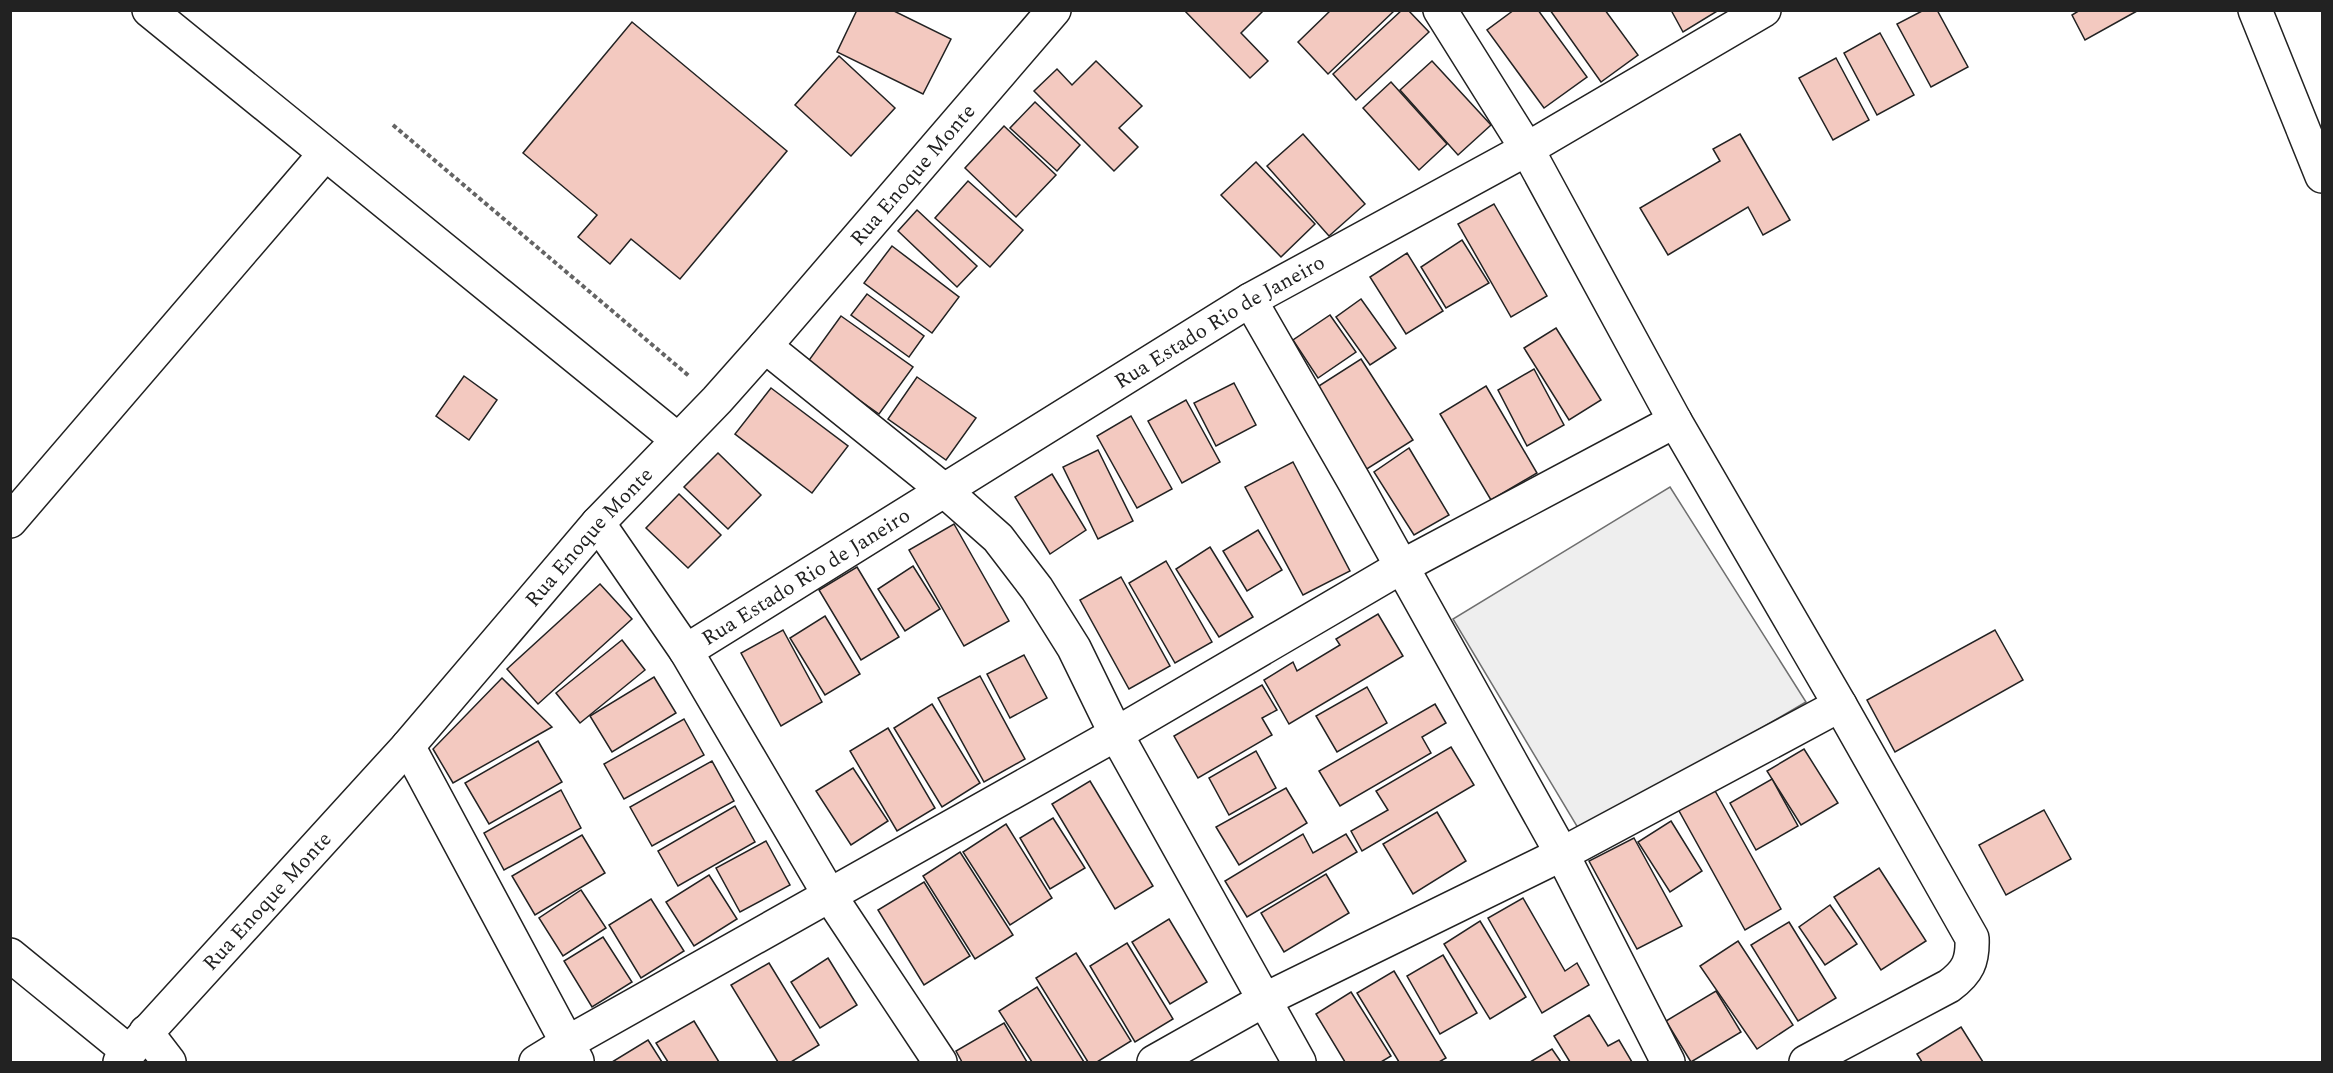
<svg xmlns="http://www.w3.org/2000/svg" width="2333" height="1073" viewBox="0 0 2333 1073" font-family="Spectral,serif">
	<rect width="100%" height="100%" fill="#fff"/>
	<path fill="#eee" stroke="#6f6f6f" stroke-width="1.5" d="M1670 487 1806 702 1581 833 1453 619Z"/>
	<g fill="#f3c9c0" stroke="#222" stroke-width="1.5">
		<path d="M857 10H892L951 39 923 94 837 52Z"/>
		<path d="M1184 10H1264L1241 33 1268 61 1250 78Z"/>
		<path d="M1331 10H1395L1328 74 1298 42Z"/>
		<path d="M1402 10H1408L1429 32 1356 100 1333 74Z"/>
		<path d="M1514 10H1538L1587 77 1544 108 1487 30Z"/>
		<path d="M1550 10H1605L1638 55 1601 82Z"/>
		<path d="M1671 10H1719L1683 32Z"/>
		<path d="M1924 10H1937L1968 67 1931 87 1897 24Z"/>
		<path d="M2080 10H2136L2137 11 2085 40 2072 15Z"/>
		<path d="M632 22 787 151 680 279 631 239 610 264 578 237 597 215 523 153Z"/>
		<path d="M1880 33 1914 95 1877 115 1844 53Z"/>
		<path d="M839 56 895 108 851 156 795 105Z"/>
		<path d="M1836 58 1869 120 1833 140 1799 78Z"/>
		<path d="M1096 61 1142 106 1119 128 1138 147 1114 171 1034 91 1057 69 1072 85Z"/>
		<path d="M1432 61 1491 125 1458 155 1400 90Z"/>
		<path d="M1391 82 1447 144 1419 170 1363 108Z"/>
		<path d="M1035 102 1080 145 1057 171 1010 128Z"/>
		<path d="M1004 126 1056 175 1016 217 965 168Z"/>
		<path d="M1303 134 1365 204 1329 236 1267 166Z"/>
		<path d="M1740 134 1790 220 1763 235 1748 207 1668 255 1640 208 1720 161 1713 149Z"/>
		<path d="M1256 162 1315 224 1281 257 1221 195Z"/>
		<path d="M968 181 1023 230 990 267 935 218Z"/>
		<path d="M1494 204 1547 296 1511 317 1458 224Z"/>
		<path d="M917 210 977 266 957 287 898 231Z"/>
		<path d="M1462 240 1489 283 1446 308 1421 267Z"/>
		<path d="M892 246 959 297 932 333 864 283Z"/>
		<path d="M1407 253 1443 311 1406 334 1370 277Z"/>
		<path d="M867 294 924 336 909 357 851 315Z"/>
		<path d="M1361 299 1396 348 1370 365 1336 317Z"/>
		<path d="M1330 315 1356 352 1318 378 1293 340Z"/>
		<path d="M841 316 913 367 879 414 807 363Z"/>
		<path d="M1556 328 1601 400 1569 420 1524 348Z"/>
		<path d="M1361 359 1413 440 1362 472 1311 391Z"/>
		<path d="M1534 369 1564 425 1527 446 1498 390Z"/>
		<path d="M464 376 497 400 469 440 436 416Z"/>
		<path d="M917 377 976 418 946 460 888 419Z"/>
		<path d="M1234 383 1256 425 1216 446 1194 403Z"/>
		<path d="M1486 386 1537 473 1491 500 1440 414Z"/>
		<path d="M771 388 848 446 812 493 735 434Z"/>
		<path d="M1186 400 1220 462 1182 483 1148 421Z"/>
		<path d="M1131 416 1172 489 1137 508 1097 436Z"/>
		<path d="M1409 448 1449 515 1414 535 1374 472Z"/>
		<path d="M1098 450 1133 521 1098 539 1063 467Z"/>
		<path d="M718 453 761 495 728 529 684 487Z"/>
		<path d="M1293 462 1350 571 1303 595 1245 487Z"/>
		<path d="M1052 474 1086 530 1050 554 1015 497Z"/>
		<path d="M679 494 721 535 688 568 646 528Z"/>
		<path d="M954 524 1009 621 964 646 909 550Z"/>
		<path d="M1258 530 1282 570 1247 591 1223 551Z"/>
		<path d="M1210 547 1253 617 1219 637 1176 569Z"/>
		<path d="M1166 561 1212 642 1175 663 1129 583Z"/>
		<path d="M913 566 940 609 905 631 878 589Z"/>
		<path d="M857 567 899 637 861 660 819 590Z"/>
		<path d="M1121 577 1170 666 1129 689 1080 600Z"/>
		<path d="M600 584 632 619 538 704 507 669Z"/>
		<path d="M1378 614 1403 656 1289 724 1264 680 1293 662 1297 671 1340 645 1336 639Z"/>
		<path d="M825 616 860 674 825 695 790 638Z"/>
		<path d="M783 630 822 702 781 726 741 653Z"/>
		<path d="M1995 630 2023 680 1895 752 1867 700Z"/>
		<path d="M622 640 645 670 580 723 556 693Z"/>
		<path d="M1024 655 1047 698 1010 718 987 674Z"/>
		<path d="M980 676 1025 759 984 782 938 698Z"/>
		<path d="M654 677 676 713 612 752 590 716Z"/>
		<path d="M502 678 552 727 453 783 433 749Z"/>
		<path d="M1262 685 1277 710 1262 718 1272 735 1198 778 1174 736Z"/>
		<path d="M1367 687 1387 723 1337 752 1316 716Z"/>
		<path d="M932 704 980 783 942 807 894 728Z"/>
		<path d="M1435 704 1446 723 1422 737 1431 753 1340 806 1319 771Z"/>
		<path d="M684 719 704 755 624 799 604 764Z"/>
		<path d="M888 728 935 808 897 831 850 751Z"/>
		<path d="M538 741 562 782 489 824 465 783Z"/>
		<path d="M1451 747 1474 785 1362 851 1351 831 1388 810 1376 791Z"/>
		<path d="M1804 749 1838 803 1801 825 1767 771Z"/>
		<path d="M1256 751 1276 788 1229 815 1209 778Z"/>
		<path d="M712 761 734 801 652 846 630 807Z"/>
		<path d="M853 768 888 821 851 845 816 791Z"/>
		<path d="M1772 779 1798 826 1756 850 1730 803Z"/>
		<path d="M1090 781 1153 886 1115 909 1052 804Z"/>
		<path d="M1286 788 1307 823 1239 865 1216 827Z"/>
		<path d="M1714 789 1781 909 1745 930 1678 809Z"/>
		<path d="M561 790 581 828 504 870 484 833Z"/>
		<path d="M735 806 755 842 678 886 658 851Z"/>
		<path d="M2044 810 2071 859 2006 895 1979 845Z"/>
		<path d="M1437 812 1466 861 1413 894 1383 844Z"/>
		<path d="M1053 818 1085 868 1050 889 1020 838Z"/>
		<path d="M1671 821 1702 871 1670 892 1638 842Z"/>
		<path d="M1006 824 1052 898 1010 925 963 852Z"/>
		<path d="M1303 834 1313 853 1346 834 1357 852 1247 917 1225 881Z"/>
		<path d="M582 835 605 873 535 915 512 876Z"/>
		<path d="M1634 838 1682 926 1637 949 1589 861Z"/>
		<path d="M766 841 790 885 740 912 716 868Z"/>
		<path d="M960 852 1013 935 975 959 923 876Z"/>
		<path d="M1879 868 1926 941 1881 970 1834 897Z"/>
		<path d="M1326 874 1349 913 1284 952 1261 913Z"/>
		<path d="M709 875 737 919 694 946 666 902Z"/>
		<path d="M924 882 970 956 924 985 878 910Z"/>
		<path d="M581 890 606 928 563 956 539 918Z"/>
		<path d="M1523 898 1565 971 1577 963 1589 985 1542 1013 1488 918Z"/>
		<path d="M651 899 684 951 641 978 609 925Z"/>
		<path d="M1830 905 1857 944 1825 965 1799 927Z"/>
		<path d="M1169 919 1207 982 1170 1004 1132 942Z"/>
		<path d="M1480 921 1526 997 1490 1019 1444 944Z"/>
		<path d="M1789 922 1836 998 1798 1021 1751 945Z"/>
		<path d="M603 937 632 982 592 1007 564 961Z"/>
		<path d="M1738 941 1793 1025 1757 1049 1700 966Z"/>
		<path d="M1127 943 1173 1019 1135 1042 1090 966Z"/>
		<path d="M1076 953 1131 1041 1097 1062H1088L1036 978Z"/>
		<path d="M1443 955 1477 1013 1440 1034 1407 976Z"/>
		<path d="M828 958 857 1005 820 1028 791 982Z"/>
		<path d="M769 963 819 1045 791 1062H778L731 985Z"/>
		<path d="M1394 971 1446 1058 1439 1062H1399L1357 993Z"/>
		<path d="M1037 987 1084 1062H1032L999 1011Z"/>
		<path d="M1716 991 1741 1032 1691 1062 1666 1021Z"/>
		<path d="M1351 992 1391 1056 1381 1062H1345L1316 1014Z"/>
		<path d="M1589 1015 1608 1046 1619 1040 1632 1062H1570L1554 1036Z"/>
		<path d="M694 1021 719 1062H668L656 1043Z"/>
		<path d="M1004 1023 1027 1062H962L956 1051Z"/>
		<path d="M1961 1027 1983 1062H1922L1917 1054Z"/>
		<path d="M648 1040 662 1062H612Z"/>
		<path d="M1552 1049 1561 1062H1530Z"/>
	</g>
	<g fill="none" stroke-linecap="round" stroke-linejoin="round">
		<defs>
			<g id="street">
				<path d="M149 10 678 440"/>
				<path d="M1440 10 1527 149 1675 421 1840 705 1972 938C1973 961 1968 972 1949 986L1806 1062"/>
				<path d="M2255 10 2322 176"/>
				<path d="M1250 300 1354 481 1562 854 1668 1062"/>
				<path d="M765 346 945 491 998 538 1037 589 1074 648 1116 734 1299 1062"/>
				<path d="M10 521 325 154"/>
				<path d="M598 523 686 651 830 896 940 1062"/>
				<path id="s1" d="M686 651 1250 300 1527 149 1764 10"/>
				<path d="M408 746 577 1061"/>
				<path d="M10 955 129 1052"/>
				<path d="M146 1032 169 1062"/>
				<path d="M536 1062 567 1043 1116 734 1401 567 1675 421"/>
				<path d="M1154 1062 1264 1000 1562 854 1840 705"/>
			</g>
			<g id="secondary">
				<path id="s2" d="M120 1062 408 746 598 523 717 400 765 346 1054 10"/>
			</g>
		</defs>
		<use href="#street" stroke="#222" stroke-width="36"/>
		<use href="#secondary" stroke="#222" stroke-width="36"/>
		<path stroke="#646464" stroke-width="4" stroke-dasharray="4.5 3" stroke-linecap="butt" d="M393 125 689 376"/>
		<use href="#street" stroke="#fff" stroke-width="33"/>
		<use href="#secondary" stroke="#fff" stroke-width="33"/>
	</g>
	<g text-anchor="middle" stroke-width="4.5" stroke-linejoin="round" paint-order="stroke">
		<g font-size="21" fill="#222" stroke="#fff">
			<text dy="7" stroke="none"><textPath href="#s2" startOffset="1190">Rua Enoque Monte</textPath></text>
			<text dy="7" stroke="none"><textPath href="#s1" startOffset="627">Rua Estado Rio de Janeiro</textPath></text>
			<text dy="7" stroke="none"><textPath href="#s2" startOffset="704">Rua Enoque Monte</textPath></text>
			<text dy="7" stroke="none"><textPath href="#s1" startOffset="141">Rua Estado Rio de Janeiro</textPath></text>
			<text dy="7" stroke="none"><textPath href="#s2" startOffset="218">Rua Enoque Monte</textPath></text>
		</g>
	</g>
	<rect width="2333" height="1073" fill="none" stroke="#222222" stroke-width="24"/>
</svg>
